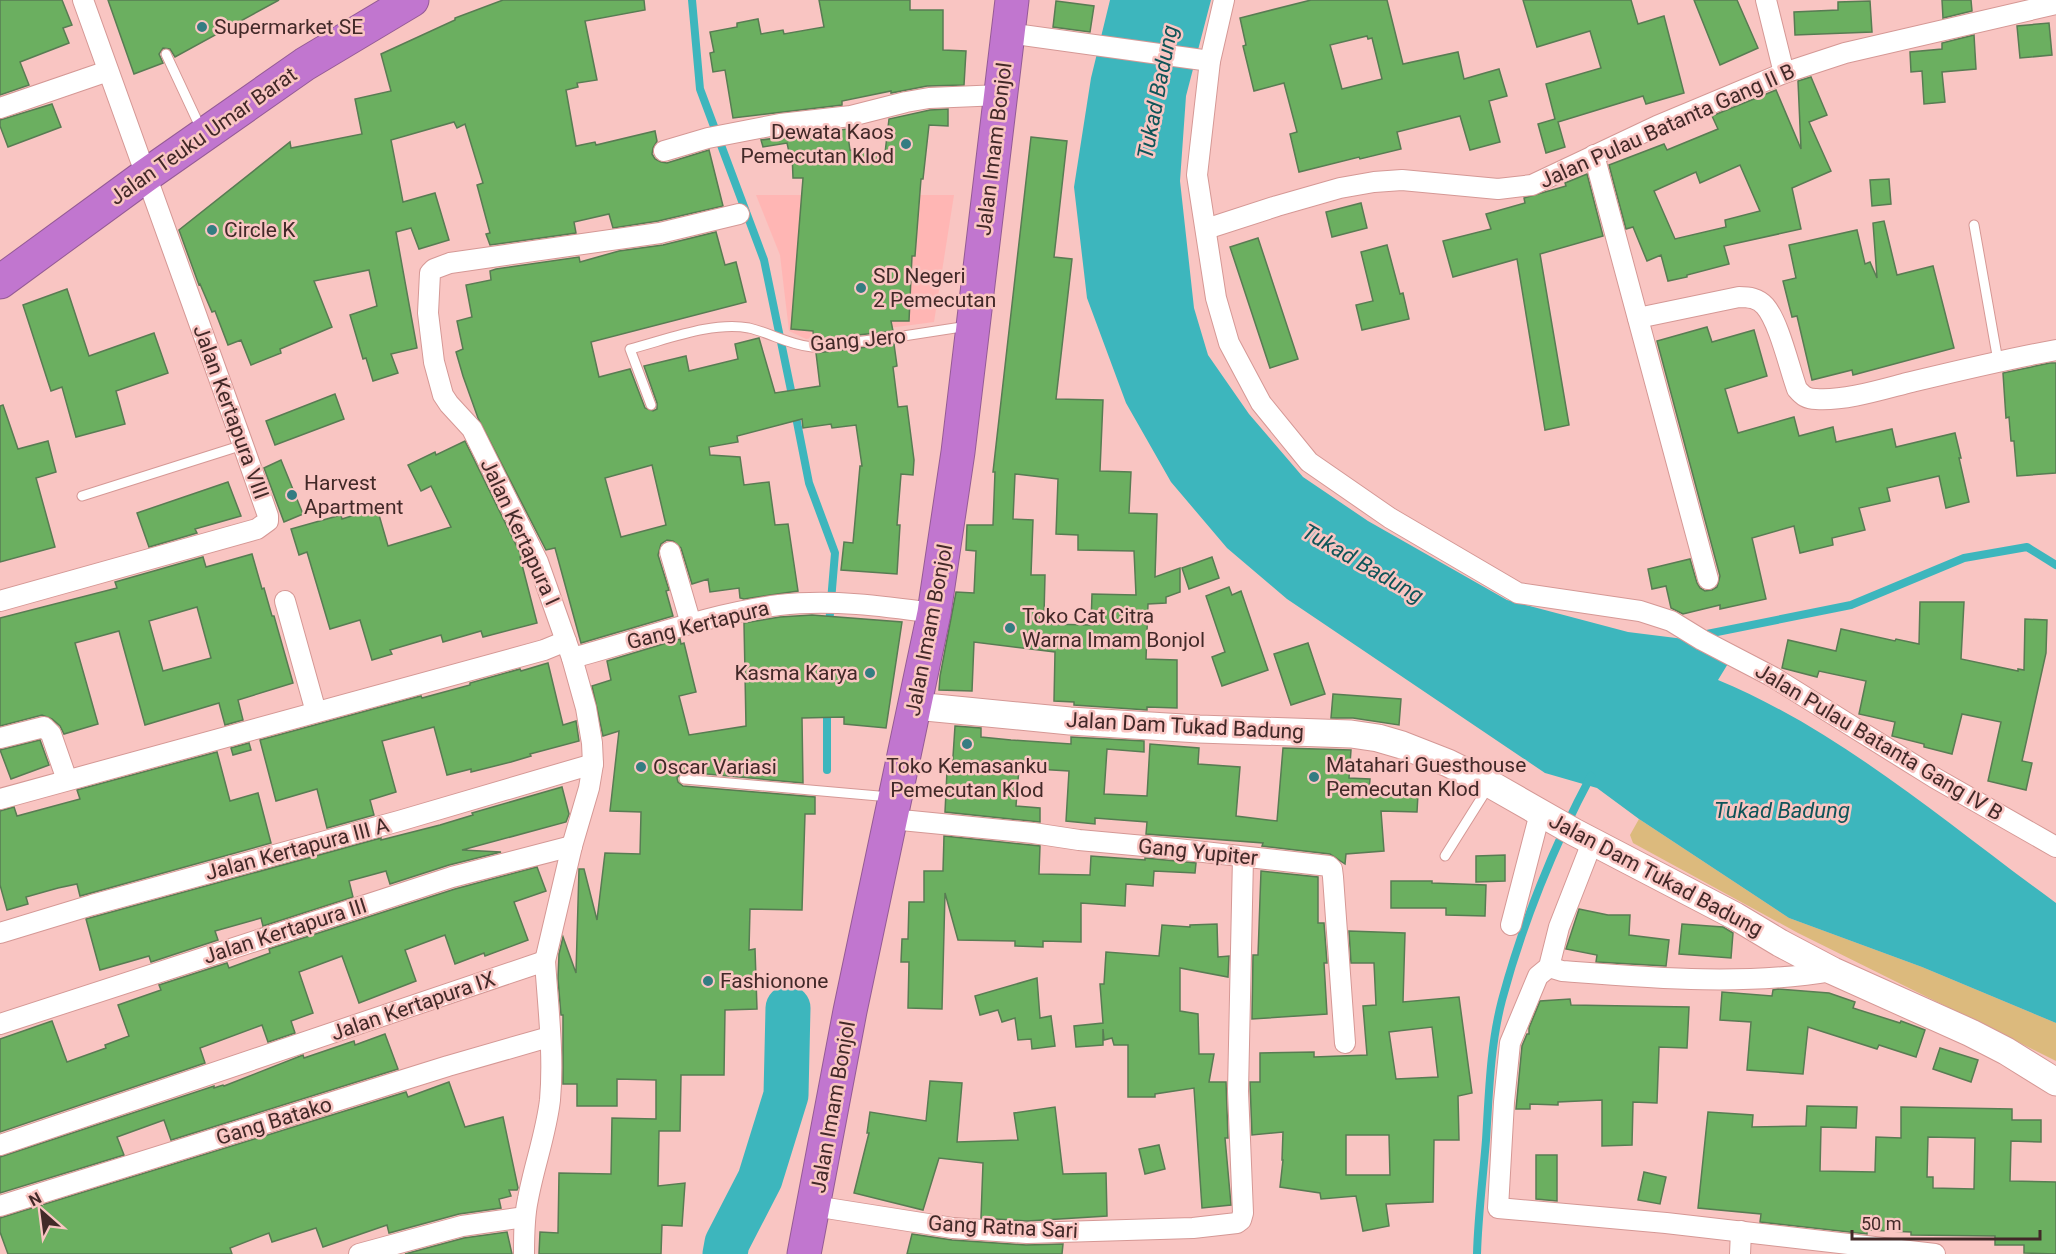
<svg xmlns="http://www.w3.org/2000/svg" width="2056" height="1254" viewBox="0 0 2056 1254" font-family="Roboto,sans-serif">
	<rect width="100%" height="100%" fill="#f9c5c2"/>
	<path fill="#ffb6b4" d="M756 195H954L934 322 806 339 789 331 780 255Z"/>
	<path fill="#dcba7d" d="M1639 819 1789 918 1922 967 2056 1023V1061L1798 933 1633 843 1630 835Z"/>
	<path fill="#3db6bd" d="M1110 0H1211L1186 96 1180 181 1194 308 1208 355 1249 414 1303 477 1368 521 1507 600 1628 632 1684 639 1729 662 1718 680C1843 732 1947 824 2056 903V1023L1922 967 1789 918 1639 819 1597 788 1545 773 1287 599 1227 548 1171 482 1126 403 1087 298 1074 187 1091 78Z"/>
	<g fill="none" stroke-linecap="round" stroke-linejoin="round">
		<g stroke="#3db6bd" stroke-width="8">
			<path d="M692 0 700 89 764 260 793 400"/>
			<path d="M795 412 809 483 835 553 829 625"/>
			<path d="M1702 635 1851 605 1964 558 2027 547 2056 565"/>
			<path d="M827 770V709"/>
			<path d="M1477 1254C1478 1216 1483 1178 1486 1140 1489 1094 1490 1046 1502 1000 1522 925 1554 845 1591 776"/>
		</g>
		<path stroke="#3db6bd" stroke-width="45" d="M725 1254 727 1243 760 1179 786 1095 788 1008"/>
	</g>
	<g fill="#6baf60" stroke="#587c53" stroke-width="1.5" fill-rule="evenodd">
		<path d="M0 0H62L72 25 63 28 69 43 20 62 29 85 0 95Z"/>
		<path d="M108 0H279L175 57 170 49 163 48 159 54 163 63 134 74Z"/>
		<path d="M503 0H644L645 10 585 21 597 80 577 83 578 87 566 90 576 146 595 142 596 145 655 131 657 141 653 148 652 154 655 159 661 162 667 163 709 150 723 206 658 221 613 228 609 214 574 222 576 233 490 245 486 234 490 233 477 185 483 183 465 124 457 128 454 122 391 140 403 202 435 193 449 240 419 249 411 228 396 232 417 348 391 354 398 373 373 381 366 358 363 359 350 315 377 306 369 270 314 281 332 327 280 349 281 353 251 365 241 340 228 345 215 311 212 312 200 284 199 285 179 230 290 142 291 148 362 134 355 99 391 91 381 54 455 20V18Z"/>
		<path d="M819 0H910V10H943V50L966 51 964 85 927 86 891 93V91L842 101V105L733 118 725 70 713 72 710 53 714 52 710 32 737 27V23L758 19 761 34 783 30 784 34 824 27Z"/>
		<path d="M1311 0H1387L1403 64 1458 52 1464 79 1499 69 1507 96 1489 101 1500 142 1470 150 1460 116 1397 132 1401 149 1360 159 1359 157 1299 172 1290 134 1297 132 1284 83 1254 91 1243 46 1246 45 1240 18ZM1367 36 1368 39 1372 38 1382 79 1342 89 1330 45Z"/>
		<path d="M1523 0H1631L1638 24 1664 16 1684 93 1646 104 1643 96 1558 122 1565 147 1546 153 1538 124 1555 119 1546 84 1601 68 1590 31 1537 47Z"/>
		<path d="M1694 0H1737L1758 48 1720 65Z"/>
		<path d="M1942 0H1971L1972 11 1943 18Z"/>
		<path d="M1056 1 1094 6 1090 32 1053 27Z"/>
		<path d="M1870 1 1872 32 1795 35 1794 12 1838 10V2Z"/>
		<path d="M2049 23 2052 55 2020 58 2017 26Z"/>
		<path d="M1974 35 1976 69 1942 72 1945 102 1924 104 1922 71 1911 72 1910 52 1942 49V43Z"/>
		<path d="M1811 77 1827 115 1809 122 1831 171 1792 188 1801 229 1724 246 1729 264 1687 275V277L1668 281 1661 255 1647 261 1633 227 1626 229 1609 165 1664 144 1667 150 1718 129 1712 116 1776 90 1801 149 1798 81ZM1740 165 1760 211 1725 220 1726 227 1675 239 1654 191 1696 172 1700 183Z"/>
		<path d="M52 104 61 127 8 147 0 126V120Z"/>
		<path d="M948 109V126L929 125 923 179H921L915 256H912L909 321H891L893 331 814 340 813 331 791 329 803 178H793L792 152H789L787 143 763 147 761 140 847 129 850 150 885 153 889 119 930 110Z"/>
		<path d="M1031 137 1067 141 1054 257 1072 259 1056 399 1103 400 1100 471 1131 472 1129 513 1157 514 1155 577 1180 568V592L1166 597V603L1148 604 1146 659 1177 660V708L1147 707V710L1074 705V702L1054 701 1055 652 974 642 972 691 939 690 940 676 956 592 974 593 976 551 966 550 967 525H993L995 472H993ZM1015 474 1058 479 1056 534 1078 535V550L1134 551 1136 595 1092 594 1091 625 1046 624 1048 615H1044L1045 575H1031L1033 520 1013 519Z"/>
		<path d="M1587 174 1603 236 1540 254 1569 425 1545 430 1517 259 1453 277 1443 241 1491 229 1486 214 1525 203 1524 198 1566 186 1565 183Z"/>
		<path d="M1889 179 1891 204 1872 206 1870 180Z"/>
		<path d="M1361 203 1367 228 1332 237 1326 212Z"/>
		<path d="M1884 221 1897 275 1933 266 1954 348 1853 375 1852 370 1812 380 1797 316 1792 317 1783 281 1796 278 1789 245 1857 230 1865 264 1870 262 1877 278 1873 223Z"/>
		<path d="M716 232 725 265 736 262 746 302 591 342 599 377 630 369 645 408 653 411 657 409V403L644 366 686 356 689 371 738 359 735 344 759 338 775 393 820 386 816 353 894 344 897 366 893 367 898 407 907 406 914 460 913 475 901 474 897 525H900L897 574 841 570 844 542 853 543 860 466H862L856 425 832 428 831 424 803 428 802 419 737 436 738 442 709 447 710 455 740 457 744 485 769 482 775 525 788 524 798 591 744 599 740 598 739 588 710 592 708 579 692 584 681 548 673 541 667 540 661 544 658 555 669 590 666 591 673 616 581 643 555 548 546 550 478 418 463 376 456 352 463 349 457 321 472 317 466 285 491 280 490 271 496 269 579 257 580 262 619 251 663 245ZM652 465 666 525 621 537 605 478Z"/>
		<path d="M1258 238 1298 359 1270 368 1230 247Z"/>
		<path d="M1387 245 1400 294 1403 293 1409 319 1362 330 1356 305 1373 301 1361 252Z"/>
		<path d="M67 289 89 356 154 333 168 373 116 391 125 424 76 437 62 387 51 391 23 305Z"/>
		<path d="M1707 327 1712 342 1754 330 1767 376 1725 389 1738 433 1794 417 1799 436 1833 427 1836 442 1892 429 1896 447 1955 433 1961 458H1959L1969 502 1946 508 1939 476 1887 488 1890 501 1859 508 1865 530 1832 538 1833 545 1800 553 1794 526 1752 538 1766 599 1720 609V605L1683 614 1671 608 1666 586 1652 589 1648 569 1690 559 1697 583 1700 588 1705 591 1712 590 1717 587 1720 576 1657 341Z"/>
		<path d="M2050 363H2056V473L2017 476 2014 441H2011L2009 417 2006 418 2003 373Z"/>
		<path d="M335 394 344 419 275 445 266 421Z"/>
		<path d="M3 405 18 449 48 441 56 472 36 478 55 547 0 562V406Z"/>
		<path d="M465 441 522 557H520L537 623 483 637 481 631 443 642 441 635 390 650 392 654 372 660 360 620 330 629 307 552 299 555 291 529 341 515 342 519 377 508 388 546 451 527 431 486 421 491 408 465 435 452 436 455Z"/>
		<path d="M281 460 303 514 284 522 264 468Z"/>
		<path d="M228 482 241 516 195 529 197 533 149 547 137 513Z"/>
		<path d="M252 554 262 589 264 588 272 616H274L293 683 238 700 243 720 225 725 219 703 145 725 119 631 75 643 98 724 64 734 60 726 52 719 42 715 0 726V618L117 588 115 582 203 557 206 567ZM197 607 211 658 163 671 149 621Z"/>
		<path d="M1212 557 1219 578 1189 589 1182 568Z"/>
		<path d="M1229 587 1232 595 1241 591 1268 670 1222 686 1212 657 1225 652 1206 596Z"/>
		<path d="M1920 602H1964L1961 659 2018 671V669L2024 670 2025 619 2047 620 2046 653 2022 761 2032 763 2026 790 1988 781 2001 722 1962 714 1952 754 1924 747V744L1892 736 1895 722 1859 714 1866 681 1819 671 1817 677 1782 668 1788 640 1836 651 1841 629 1895 641 1896 639 1919 644Z"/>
		<path d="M812 615 902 622 886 728 844 724V717L802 718 803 783 685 772 681 773 677 778 678 782 683 786 815 797V814H805L802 910 750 909 749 950 755 949 757 1009 725 1010 724 1075H681L680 1131H659L658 1186 685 1183 682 1226 662 1225 661 1254H539L540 1232 558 1233 559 1173 611 1174 612 1118 656 1119V1080L617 1079V1106H577V1084H563V1015H561L558 979 559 954 563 937 576 973 579 869H584L597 920 605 853 640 854 641 812 610 811 619 731 603 736 592 686 611 680 607 661 680 639 681 644 684 643 696 692 679 696 689 735 746 726 744 623 780 617Z"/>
		<path d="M1308 643 1325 694 1291 705 1274 654Z"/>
		<path d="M548 663 563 725 576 721 579 741 530 754 531 756 511 762 471 772V769L447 775 434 727 382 741 396 792 370 800 374 815 327 828 317 789 276 801 260 740 421 696 422 698 470 685V683L520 669 521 671Z"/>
		<path d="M1333 694 1401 699 1399 725 1353 718H1331Z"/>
		<path d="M955 726 981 728V737L1011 740 1071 744V737L1144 741V752L1107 749 1104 794 1147 796 1150 744 1199 748 1198 764 1240 767 1236 816 1277 821 1283 748 1351 750 1349 778 1370 779 1369 792 1418 794 1417 812 1381 811 1384 851 1346 854 1345 864 1330 854 1262 846 1263 843 1146 834 1147 822 1095 818V824L1066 821 1069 771 1019 768 1016 806 1040 808V822L945 812 947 771 952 772Z"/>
		<path d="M40 740 49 765 11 779 0 750Z"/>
		<path d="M249 743 251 750 233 755 231 748Z"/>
		<path d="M217 752 230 801 258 793 271 843 80 896 77 884 58 888 26 897 28 904 7 910 0 885V811L14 807 17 816 80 799 77 790Z"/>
		<path d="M562 787 569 814 566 822 462 850 501 852 449 865 390 884 386 871 349 881 353 897 263 926 261 918 215 931 218 940 151 962 149 956 100 970 86 919 381 838V840L440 825 473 815 472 813Z"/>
		<path d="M944 836 1040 846 1039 874 1090 875 1091 856 1145 860V858L1196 863 1195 873 1154 871 1153 886 1126 884 1125 906 1081 903V942L1043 941V947L1015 946V941L958 940 945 893 942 1009 908 1008 909 962H901L902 939H908L909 902H924V871H943Z"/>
		<path d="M1505 855V881L1476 882V856Z"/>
		<path d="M537 867 546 891 514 902 528 940 485 956 484 953 455 964 445 935 405 950 416 981 359 1003 342 956 299 972 313 1013 291 1021 295 1033 268 1042 262 1025 200 1048 205 1063 0 1132V1039L52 1021 67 1062 106 1048 105 1045 129 1036 118 1005 161 990 159 985 227 963 229 968 270 953 269 949 455 889Z"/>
		<path d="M1261 871 1318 877V923H1324L1327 963H1324L1327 1014 1252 1019 1253 955H1258Z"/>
		<path d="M1391 881H1432V883L1486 885 1485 916 1446 915V908H1391Z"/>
		<path d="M1579 909 1608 915H1630L1629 935 1669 940 1666 966 1596 962 1597 955 1566 949Z"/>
		<path d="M1217 924 1218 957 1229 956 1228 977 1180 968V1011L1198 1014 1199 1054H1214L1209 1082H1226L1228 1138H1225L1231 1205 1202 1208 1194 1088 1155 1094V1097H1128V1045H1114L1112 1038 1104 1040 1103 1029V1045L1076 1047 1074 1026 1103 1023 1100 984H1104L1106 952 1159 956 1162 925 1190 927V925Z"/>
		<path d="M1682 924 1723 927 1733 933 1731 958 1679 954Z"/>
		<path d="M1349 931 1405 933 1403 1002 1459 997 1472 1093 1458 1096 1459 1140H1434L1433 1202 1386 1204 1389 1226 1363 1231 1356 1196 1321 1199 1320 1193 1280 1187 1283 1160H1282L1283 1132 1252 1135 1250 1082H1260V1053L1314 1052V1057L1367 1055 1363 1006 1376 1005 1374 963H1351ZM1432 1027 1438 1077 1396 1079 1389 1032ZM1346 1135H1389L1390 1175H1346Z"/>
		<path d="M1037 978 1040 1018 1051 1016 1055 1046 1032 1049 1031 1039 1018 1040 1015 1018 1002 1022 998 1010 980 1015 975 996Z"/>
		<path d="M1778 989 1829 993 1855 1002 1853 1008 1900 1023 1901 1021 1925 1030 1916 1057 1879 1045 1877 1049 1808 1027 1803 1074 1747 1070 1751 1022 1720 1020 1722 992 1772 996 1773 990Z"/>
		<path d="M1570 999 1571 1005 1689 1007 1687 1048 1659 1047 1657 1103 1633 1102 1632 1145 1602 1146V1100L1558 1102V1105L1530 1104V1109H1516L1522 1046 1527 1034H1529V1028L1540 1001Z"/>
		<path d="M385 1034 398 1069 171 1140 164 1120 117 1137 124 1155 0 1193V1157L214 1086V1088L223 1085 224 1086 303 1055 304 1058 354 1041 355 1045Z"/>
		<path d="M1940 1048 1978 1060 1971 1082 1933 1069Z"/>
		<path d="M930 1081 962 1083 957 1142 1018 1140 1014 1113 1055 1107 1063 1174 1106 1173 1107 1216 1027 1221 981 1218 983 1163 939 1158 923 1210 854 1193 869 1133H867L870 1112 926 1121Z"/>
		<path d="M449 1082 465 1127 503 1117 518 1188 517 1190H509L511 1196 499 1199 501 1208 459 1214 389 1233 387 1225 323 1247 316 1228 272 1242 269 1233 230 1248 232 1254H8L0 1232V1218L406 1092 408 1097Z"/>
		<path d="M1807 1106 1857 1107 1856 1128 1821 1127 1820 1171 1875 1172 1876 1137 1901 1138V1107L2012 1109V1120H2041V1142L2011 1141 2010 1181 2056 1182V1254L2024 1253V1245H1995V1236L1911 1235V1232L1867 1230V1234L1760 1222 1761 1214 1698 1208 1708 1112 1753 1115 1752 1127 1806 1126ZM1928 1137 1975 1138 1974 1189 1933 1188V1177H1927Z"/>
		<path d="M1159 1145 1165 1169 1145 1174 1139 1149Z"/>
		<path d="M1536 1155H1557V1201L1536 1199Z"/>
		<path d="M1644 1172 1666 1177 1660 1204 1638 1200Z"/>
		<path d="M507 1232 512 1254H405L464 1238Z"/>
		<path d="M912 1234 952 1240 1026 1245 1063 1244 1062 1254H907Z"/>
	</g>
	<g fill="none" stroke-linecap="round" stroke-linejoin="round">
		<defs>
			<g id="lane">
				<path d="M166 54 202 131"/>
				<path d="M1974 225 1998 361"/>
				<path d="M651 405 630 349C666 340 712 321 749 328 771 333 789 345 812 347L897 337 968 326"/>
				<path d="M82 496 243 445"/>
				<path d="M684 779 890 797"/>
				<path d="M1445 856 1489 786"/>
			</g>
			<g id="street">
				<path d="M1224 0 1210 61 1197 175 1216 298 1229 343 1261 403 1309 462 1390 518 1518 593 1640 611 1671 621 1702 640 1773 677 1935 778 2056 847"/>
				<path d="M1766 0 1784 73"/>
				<path d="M1008 33 1210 61"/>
				<path d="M0 108 108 71"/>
				<path d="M664 151 708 138 780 124 851 116 906 102 929 98 1001 95"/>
				<path d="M1594 155 1708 579"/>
				<path d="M1206 229 1277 206 1340 188 1374 182 1402 180 1498 189 1532 185 1657 126 1784 73 1845 53 2056 4"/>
				<path d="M1638 318 1739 297C1749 297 1758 298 1765 306 1779 322 1789 367 1797 389 1803 396 1807 399 1816 399 1844 401 1880 390 1907 383 1957 371 2006 359 2056 350"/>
				<path d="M670 552 691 624"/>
				<path d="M0 601 257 529 268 521V516L243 445 83 0"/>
				<path d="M285 601 316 712"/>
				<path d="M572 658C640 640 709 614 779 605 831 599 883 606 934 613"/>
				<path d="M0 738 44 727 51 734 67 780"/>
				<path d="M0 799 544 650 566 641"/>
				<path d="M891 819 1033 833 1079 840 1177 849 1329 866 1332 869 1333 877 1345 1043"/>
				<path d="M1593 840 1559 927 1549 967 1538 976 1510 1043 1504 1102 1498 1208 1666 1223 1935 1254"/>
				<path d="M1511 925 1540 813"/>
				<path d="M0 933 92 905 399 821 593 764"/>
				<path d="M545 961 572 846 589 788 593 764 592 743 586 708 572 658 538 562 472 429 449 404 443 395 434 362 428 313 430 273 434 269 450 263 660 233 739 214"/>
				<path d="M1549 967 1562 971C1652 978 1744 986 1833 971"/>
				<path d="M0 1024 452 877 572 846"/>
				<path d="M0 1145 545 961C548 1007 554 1054 550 1100 546 1134 534 1166 528 1199 524 1217 524 1235 524 1254"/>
				<path d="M0 1206 448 1066 549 1037"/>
				<path d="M814 1206 953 1228 1027 1233 1193 1228 1237 1223 1241 1220 1243 1213 1238 1091 1243 857"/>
				<path d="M359 1254 462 1226 525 1217"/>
				<path d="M1740 1254 1741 1231"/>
			</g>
			<path id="secondary" d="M915 706 1070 721 1199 729 1351 734 1378 738 1402 745 1448 763 1490 784 1574 832 1735 916 1780 943 1833 971 1971 1033 2006 1051 2056 1082"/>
			<g id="highway">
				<path d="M0 282 145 176 305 64 412 0"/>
				<path d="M804 1254 850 1011 934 613 958 452 1012 0"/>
			</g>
		</defs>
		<use href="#lane" stroke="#d59895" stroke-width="11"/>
		<use href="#street" stroke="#d59895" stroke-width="22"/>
		<use href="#secondary" stroke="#d59895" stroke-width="29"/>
		<use href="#highway" stroke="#955b95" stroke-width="35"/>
		<use href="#lane" stroke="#fff" stroke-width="9"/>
		<use href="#street" stroke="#fff" stroke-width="20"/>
		<use href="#secondary" stroke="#fff" stroke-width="27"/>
		<use href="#highway" stroke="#c176cf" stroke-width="33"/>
	</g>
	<g fill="#347d82" stroke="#f9c5c2" stroke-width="2">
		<circle cx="202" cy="27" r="6"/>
		<circle cx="906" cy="144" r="6"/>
		<circle cx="212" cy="230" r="6"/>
		<circle cx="861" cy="288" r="6"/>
		<circle cx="292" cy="495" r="6"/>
		<circle cx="1010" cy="628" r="6"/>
		<circle cx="870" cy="673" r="6"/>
		<circle cx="967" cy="744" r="6"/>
		<circle cx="641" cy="767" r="6"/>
		<circle cx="1314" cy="777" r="6"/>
		<circle cx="708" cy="981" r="6"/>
	</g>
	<g text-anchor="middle" stroke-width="5" stroke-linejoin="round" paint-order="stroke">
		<g font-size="21" fill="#422928" stroke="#f9c5c2" text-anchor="start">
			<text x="214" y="34">Supermarket SE</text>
			<text x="894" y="139" text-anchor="end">Dewata Kaos<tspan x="894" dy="24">Pemecutan Klod</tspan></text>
			<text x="224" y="237">Circle K</text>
			<text x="873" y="283">SD Negeri<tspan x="873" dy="24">2 Pemecutan</tspan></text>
			<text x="304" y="490">Harvest<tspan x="304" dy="24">Apartment</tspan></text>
			<text x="1022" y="623">Toko Cat Citra<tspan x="1022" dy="24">Warna Imam Bonjol</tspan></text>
			<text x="858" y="680" text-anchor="end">Kasma Karya</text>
			<text x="1326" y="772">Matahari Guesthouse<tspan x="1326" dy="24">Pemecutan Klod</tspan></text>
			<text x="967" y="773" text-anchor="middle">Toko Kemasanku<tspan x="967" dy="24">Pemecutan Klod</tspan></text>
			<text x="653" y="774">Oscar Variasi</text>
			<text x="720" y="988">Fashionone</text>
		</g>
		<g font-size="21" fill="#422928" stroke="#f9c5c2">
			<text transform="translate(1667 126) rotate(-24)" y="7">Jalan Pulau Batanta Gang II B</text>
			<text transform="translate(203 136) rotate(-35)" y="7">Jalan Teuku Umar Barat</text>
			<text transform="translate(994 149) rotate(-83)" y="7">Jalan Imam Bonjol</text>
			<text transform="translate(858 340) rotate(-5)" y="7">Gang Jero</text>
			<text transform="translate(231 412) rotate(70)" y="7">Jalan Kertapura VIII</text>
			<text transform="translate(520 532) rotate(65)" y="7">Jalan Kertapura I</text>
			<text transform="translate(698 625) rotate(-14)" y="7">Gang Kertapura</text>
			<text transform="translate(929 630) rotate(-79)" y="7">Jalan Imam Bonjol</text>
			<text transform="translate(1185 726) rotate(3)" y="7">Jalan Dam Tukad Badung</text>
			<text transform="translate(1879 742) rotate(31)" y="7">Jalan Pulau Batanta Gang IV B</text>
			<text transform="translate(297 849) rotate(-15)" y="7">Jalan Kertapura III A</text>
			<text transform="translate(1198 852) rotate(6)" y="7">Gang Yupiter</text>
			<text transform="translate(1656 875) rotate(28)" y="7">Jalan Dam Tukad Badung</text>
			<text transform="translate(285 931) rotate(-18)" y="7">Jalan Kertapura III</text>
			<text transform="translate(413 1006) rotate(-19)" y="7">Jalan Kertapura IX</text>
			<text transform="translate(833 1107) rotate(-80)" y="7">Jalan Imam Bonjol</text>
			<text transform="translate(274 1121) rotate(-17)" y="7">Gang Batako</text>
			<text transform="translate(1003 1227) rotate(3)" y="7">Gang Ratna Sari</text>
		</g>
		<g font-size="22" font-style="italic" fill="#0e5458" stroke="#f9c5c2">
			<text transform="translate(1157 92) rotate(-79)" y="8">Tukad Badung</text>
			<text transform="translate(1363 563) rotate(30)" y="8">Tukad Badung</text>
			<text x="1782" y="818">Tukad Badung</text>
		</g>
	</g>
	<g transform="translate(42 1212) rotate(332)" stroke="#f9c5c2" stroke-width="4.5" paint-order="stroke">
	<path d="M0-4.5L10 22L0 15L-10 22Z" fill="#422928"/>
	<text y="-9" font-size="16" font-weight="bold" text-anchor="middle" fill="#422928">N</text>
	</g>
	<path d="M1852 1230v9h188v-9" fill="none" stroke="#422928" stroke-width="3"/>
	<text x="1861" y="1230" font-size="18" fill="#422928" stroke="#f9c5c2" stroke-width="4.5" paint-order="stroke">50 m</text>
</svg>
